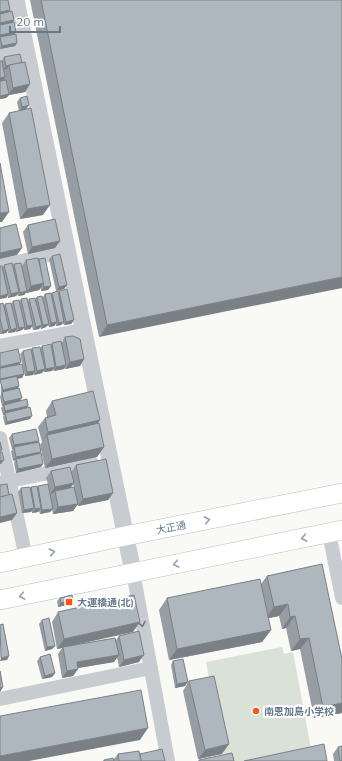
<svg xmlns="http://www.w3.org/2000/svg" width="342" height="761" viewBox="0 0 342 761" font-family="Mulish,'Noto Sans JP',sans-serif">
	<rect width="100%" height="100%" fill="#f9f9f6"/>
	<path fill="#dae1d6" d="M282 647 284 654 293 652 312 754 278 761H225L206 662Z"/>
	<g fill="none" stroke-linecap="round" stroke-linejoin="round">
		<defs>
			<g id="secondary">
				<path d="M0 563 125 536 342 493"/>
				<path d="M0 600 342 530"/>
			</g>
		</defs>
		<use href="#secondary" stroke="#babfc4" stroke-width="20"/>
		<g stroke="#c8ccd0" stroke-width="14">
			<path d="M0 55 25 49"/>
			<path d="M0 266 66 251"/>
			<path d="M0 346 83 330"/>
			<path d="M0 438 26 558"/>
			<path d="M0 483 93 464"/>
			<path d="M329 533 342 598"/>
			<path d="M133 572 168 761"/>
			<path d="M0 699 151 668"/>
		</g>
		<path stroke="#c8ccd0" stroke-width="17" d="M16 0 133 572"/>
		<use href="#secondary" stroke="#fff" stroke-width="19"/>
	</g>
	<g fill="#969da3" fill-rule="evenodd">
		<path d="M0 0 14 20 12 22 16 32 14 34 17 43 15 46 0 49Z"/>
		<path d="M30 0H342L99 337Z"/>
		<path d="M4 57 22 63 30 84 25 92 9 95 6 98 0 99 2 61Z"/>
		<path d="M20 98 29 105 26 109 19 111 17 102Z"/>
		<path d="M9 113 43 215 20 219 2 123Z"/>
		<path d="M28 225 60 241 55 248 28 254 23 232Z"/>
		<path d="M52 256 67 285 64 289 56 291 49 259Z"/>
		<path d="M26 260 51 286 48 290 41 291V288L39 290 26 293 24 295 18 296 17 294 16 296 8 298V296L6 298 2 268 4 265 13 266 14 264 22 266Z"/>
		<path d="M59 291 74 320 71 324 64 325 63 323 61 325 56 326V324L54 326 49 327 48 325 46 327 41 329 40 327 39 329 33 330 32 326 30 329 24 330V328L22 330 16 332V330L15 332 8 333V331L6 333 0 334V304L4 306 5 304H11L13 301 19 302 21 299 28 301 29 299H35L37 297H43L45 294 51 295 52 293H58Z"/>
		<path d="M65 337 84 359 80 366 65 369V367L64 369 54 371 53 369 52 371 44 372 43 371 42 373 34 375V373L33 375 25 376 20 354 23 351 31 350 32 348H40L42 346 51 345 52 343 62 342Z"/>
		<path d="M0 353 21 362 19 364 24 374 22 378H18V388L20 401 28 406 27 408 30 419 5 425 3 417 4 415H3L1 408 3 406H2L0 397 1 394Z"/>
		<path d="M52 401 100 420 97 424 104 447 97 457 45 468 40 445 42 442 38 427 45 418 47 417 46 411Z"/>
		<path d="M12 434 39 441 38 442 40 454 41 467 16 473 14 463 15 460 13 461 11 451 13 449H12L9 438Z"/>
		<path d="M76 465 113 493 108 500 78 506 77 504 73 511 53 514 52 509 50 512 40 514 39 511 38 512 32 513V511L31 512 22 513 18 492 21 488H30L31 487H37L38 486 48 484 46 478 51 471 71 472ZM73 484 74 487 70 488Z"/>
		<path d="M322 564 342 713 314 718 300 649 291 651 286 628 282 629 279 616 268 618 271 630 262 642 169 660 159 610 167 598 261 584 267 576Z"/>
		<path d="M60 598 71 604 58 607 57 601Z"/>
		<path d="M58 612 74 645 116 640 119 636 139 662 119 667 117 657 114 662 78 668V669L73 676 62 678 58 654 62 648 57 649 52 622Z"/>
		<path d="M42 620 55 646 52 649 45 651 39 624Z"/>
		<path d="M40 657 55 673 52 677 42 679 37 661Z"/>
		<path d="M173 661 185 686 175 688 171 665Z"/>
		<path d="M189 681 222 754 198 759 183 691Z"/>
		<path d="M338 747 342 761H334L333 754Z"/>
		<path d="M118 754H140L165 761H103L104 760H113Z"/>
	</g>
	<g fill="#7a8085">
		<path d="M10 10 8 13 0 15V12Z"/>
		<path d="M14 20 11 24 0 26V23Z"/>
		<path d="M16 32 13 36 0 38V35Z"/>
		<path d="M17 43 15 46 0 49 2 46Z"/>
		<path d="M9 65 7 69 3 70 6 66Z"/>
		<path d="M5 77 3 81H0V78Z"/>
		<path d="M30 84 25 92 9 95 6 98 0 99V96L9 94 13 88Z"/>
		<path d="M29 105 26 109 19 111 22 107Z"/>
		<path d="M50 205 43 215 20 219 27 209Z"/>
		<path d="M9 212 2 222H0V213Z"/>
		<path d="M60 241 55 248 28 254 32 247Z"/>
		<path d="M22 248 17 255 0 259V253Z"/>
		<path d="M342 277V288L99 337 107 325Z"/>
		<path d="M44 283 39 290 26 293 31 286Z"/>
		<path d="M67 285 64 289 56 291 59 287Z"/>
		<path d="M51 286 48 290 41 291 44 287Z"/>
		<path d="M27 291 24 295 18 296 20 293Z"/>
		<path d="M19 292 16 296 8 298 11 294Z"/>
		<path d="M8 294 6 298 0 299V296Z"/>
		<path d="M74 320 71 324 64 325 66 322Z"/>
		<path d="M57 322 54 326 49 327 51 323Z"/>
		<path d="M64 322 61 325 56 326 59 323Z"/>
		<path d="M49 324 46 327 41 329 43 325Z"/>
		<path d="M33 325 30 329 24 330 27 326Z"/>
		<path d="M42 325 39 329 33 330 36 327Z"/>
		<path d="M25 327 22 330 16 332 19 328Z"/>
		<path d="M17 328 15 332 8 333 11 330Z"/>
		<path d="M9 329 6 333 0 334 3 331Z"/>
		<path d="M84 359 80 366 65 369 70 362Z"/>
		<path d="M21 362 18 366 0 370V367Z"/>
		<path d="M66 365 64 369 54 371 56 367Z"/>
		<path d="M55 367 52 371 44 372 46 369Z"/>
		<path d="M45 369 42 373 34 375 37 371Z"/>
		<path d="M35 371 33 375 25 376 27 372Z"/>
		<path d="M24 374 22 378 1 382 0 380V381V379Z"/>
		<path d="M19 386 17 390 2 392 0 394 3 390Z"/>
		<path d="M22 398 19 402 4 405 2 406 4 402Z"/>
		<path d="M28 406 26 410 5 413 4 415H3L5 411Z"/>
		<path d="M32 416 30 419 5 425 7 422Z"/>
		<path d="M100 420 93 430 47 435 42 442 48 432Z"/>
		<path d="M39 441 36 444 14 447 13 449H12L14 445Z"/>
		<path d="M104 447 97 457 45 468 52 459Z"/>
		<path d="M41 452 39 456 16 459 15 460 13 461 16 457Z"/>
		<path d="M4 460 1 464H0V461Z"/>
		<path d="M43 464 41 467 16 473 18 469Z"/>
		<path d="M74 483 69 490 55 491 53 493 50 494 55 487Z"/>
		<path d="M113 493 108 500 78 506 83 499Z"/>
		<path d="M78 504 73 511 53 514 58 507Z"/>
		<path d="M34 508 31 512 22 513 24 510Z"/>
		<path d="M41 508 38 512 32 513 35 509Z"/>
		<path d="M53 509 50 512 40 514 42 510Z"/>
		<path d="M17 513 12 520 0 523V517Z"/>
		<path d="M73 600 71 604 58 607 61 603Z"/>
		<path d="M288 604 279 616 265 619 274 607Z"/>
		<path d="M295 616 286 628 282 629 290 617Z"/>
		<path d="M140 622 133 632 57 649 64 639Z"/>
		<path d="M271 630 262 642 169 660 177 649Z"/>
		<path d="M309 638 300 649 291 651 300 639Z"/>
		<path d="M55 646 52 649 45 651 47 647Z"/>
		<path d="M119 655 114 662 72 669 77 662Z"/>
		<path d="M144 655 139 662 119 667 124 660Z"/>
		<path d="M9 656 7 660 0 661 1 658Z"/>
		<path d="M78 669 73 676 62 678 67 671Z"/>
		<path d="M55 673 52 677 42 679 45 676Z"/>
		<path d="M188 682 185 686 175 688 177 684Z"/>
		<path d="M3 687 0 692V688Z"/>
		<path d="M342 703V713L314 718 323 707Z"/>
		<path d="M148 728 140 740 29 761H0V756Z"/>
		<path d="M229 744 222 754 198 759 205 750Z"/>
	</g>
	<g fill="#aeb7be" stroke="#7a8085">
		<path d="M0 0H8L10 10 0 12Z"/>
		<path d="M41 0H342V277L107 325Z"/>
		<path d="M12 11 14 20 0 23V14Z"/>
		<path d="M14 22 16 32 0 35V25Z"/>
		<path d="M16 34 17 43 2 46 0 37Z"/>
		<path d="M20 54 22 63 6 66 4 57Z"/>
		<path d="M0 61H2L5 77 0 78Z"/>
		<path d="M25 62 30 84 13 88 9 65Z"/>
		<path d="M6 80 9 94 0 96V81Z"/>
		<path d="M27 96 29 105 22 107 20 98Z"/>
		<path d="M31 108 50 205 27 209 9 113Z"/>
		<path d="M0 163 9 212 0 213Z"/>
		<path d="M55 219 60 241 32 247 28 225Z"/>
		<path d="M16 224 22 248 0 253V228Z"/>
		<path d="M60 254 67 285 59 287 52 256Z"/>
		<path d="M38 258 44 283 31 286 26 260Z"/>
		<path d="M45 258 51 286 44 287 39 259Z"/>
		<path d="M12 263 19 292 11 294 4 265Z"/>
		<path d="M21 263 27 291 20 293 14 264Z"/>
		<path d="M0 266H2L8 294 0 296Z"/>
		<path d="M67 289 74 320 66 322 59 291Z"/>
		<path d="M58 291 64 322 59 323 52 293Z"/>
		<path d="M51 293 57 322 51 323 45 294Z"/>
		<path d="M42 296 49 324 43 325 37 297Z"/>
		<path d="M27 298 33 325 27 326 21 299Z"/>
		<path d="M35 298 42 325 36 327 29 299Z"/>
		<path d="M19 300 25 327 19 328 13 301Z"/>
		<path d="M3 303 9 329 3 331 0 318V304Z"/>
		<path d="M11 303 17 328 11 330 5 304Z"/>
		<path d="M73 336 80 339 84 359 70 362 65 337Z"/>
		<path d="M61 341 66 365 56 367 52 343Z"/>
		<path d="M51 344 55 367 46 369 42 346Z"/>
		<path d="M40 347 45 369 37 371 32 348Z"/>
		<path d="M18 349 21 362 0 367V353Z"/>
		<path d="M31 349 35 371 27 372 23 351Z"/>
		<path d="M22 364 24 374 0 379V368Z"/>
		<path d="M17 376 19 386 3 390 0 380Z"/>
		<path d="M19 388 22 398 4 402 2 392Z"/>
		<path d="M93 391 100 420 48 432 45 418 56 415 52 401Z"/>
		<path d="M27 399 28 406 5 411 4 405Z"/>
		<path d="M30 407 32 416 7 422 5 413Z"/>
		<path d="M99 423 104 447 52 459 47 435Z"/>
		<path d="M36 429 39 441 14 445 12 434Z"/>
		<path d="M0 442 2 450 0 451Z"/>
		<path d="M39 442 41 452 16 457 14 447Z"/>
		<path d="M0 452H2L4 460 0 461Z"/>
		<path d="M41 453 43 464 18 469 16 459Z"/>
		<path d="M106 459 113 493 83 499 76 465Z"/>
		<path d="M70 467 74 483 55 487 51 471Z"/>
		<path d="M7 484 9 495 0 497V485Z"/>
		<path d="M48 484 53 509 42 510 38 486Z"/>
		<path d="M37 486 41 508 35 509 31 487Z"/>
		<path d="M30 487 34 508 24 510 21 488Z"/>
		<path d="M74 487 78 504 58 507 55 491Z"/>
		<path d="M12 494 17 513 0 517V497Z"/>
		<path d="M322 564 342 659V703L323 707 309 638 300 639 295 616 290 617 288 604 274 607 267 576Z"/>
		<path d="M260 579 271 630 177 649 167 598Z"/>
		<path d="M72 595 73 600 61 603 60 598Z"/>
		<path d="M134 595 140 622 64 639 58 612Z"/>
		<path d="M49 618 55 646 47 647 42 620Z"/>
		<path d="M3 624 9 656 1 658 0 625Z"/>
		<path d="M139 631 144 655 124 660 119 636Z"/>
		<path d="M115 638 119 655 77 662 78 669 67 671 63 647Z"/>
		<path d="M50 654 55 673 45 676 40 657Z"/>
		<path d="M183 659 188 682 177 684 173 661Z"/>
		<path d="M0 671 3 687 0 688Z"/>
		<path d="M214 676 229 744 205 750 189 681Z"/>
		<path d="M141 690 148 728 0 756V716Z"/>
		<path d="M324 744 327 761H244Z"/>
		<path d="M342 746V761H340L338 747Z"/>
		<path d="M162 749 165 761H141L140 754Z"/>
		<path d="M139 751 141 761H119L118 754Z"/>
		<path d="M232 753 234 761H199V760Z"/>
		<path d="M113 758 114 761H104V760Z"/>
	</g>
	<defs><path id="oneway-chevron" d="M-2-3.5L2.5 0L-2 3.5" fill="none" stroke-width="1.6" stroke-linecap="round" stroke-linejoin="round"/></defs>
	<g stroke="#92a0ad">
		<use href="#oneway-chevron" transform="translate(207 520) rotate(-11)"/>
		<use href="#oneway-chevron" transform="translate(304 538) rotate(169)"/>
		<use href="#oneway-chevron" transform="translate(52 552) rotate(-12)"/>
		<use href="#oneway-chevron" transform="translate(176 564) rotate(169)"/>
		<use href="#oneway-chevron" transform="translate(22 596) rotate(169)"/>
	</g>
	<use stroke="#697c8e" href="#oneway-chevron" transform="translate(142 624) rotate(79)"/>
	<g fill="#f65619" stroke="#fff" stroke-width="1.5">
		<rect x="65" y="598" width="8" height="8" rx="2"/>
		<circle cx="256" cy="711" r="4"/>
	</g>
	<g text-anchor="middle" stroke-width="4" stroke-linejoin="round" paint-order="stroke">
		<g font-size="10" fill="#64788a" stroke="#fff">
			<text transform="translate(171 527) rotate(-11)" y="4">大正通</text>
		</g>
		<g font-size="10" font-weight="bold" fill="#64788a" stroke="#fff" text-anchor="start">
			<text x="77" y="606">大運橋通(北)</text>
			<text x="264" y="715">南恩加島小学校</text>
		</g>
	</g>
	<path d="M10 26v6h50v-6" fill="none" stroke="#64788a" stroke-width="2"/>
	<text x="16" y="26" font-size="12" fill="#64788a" stroke="#ffffff" stroke-width="3" paint-order="stroke">20 m</text>
</svg>
